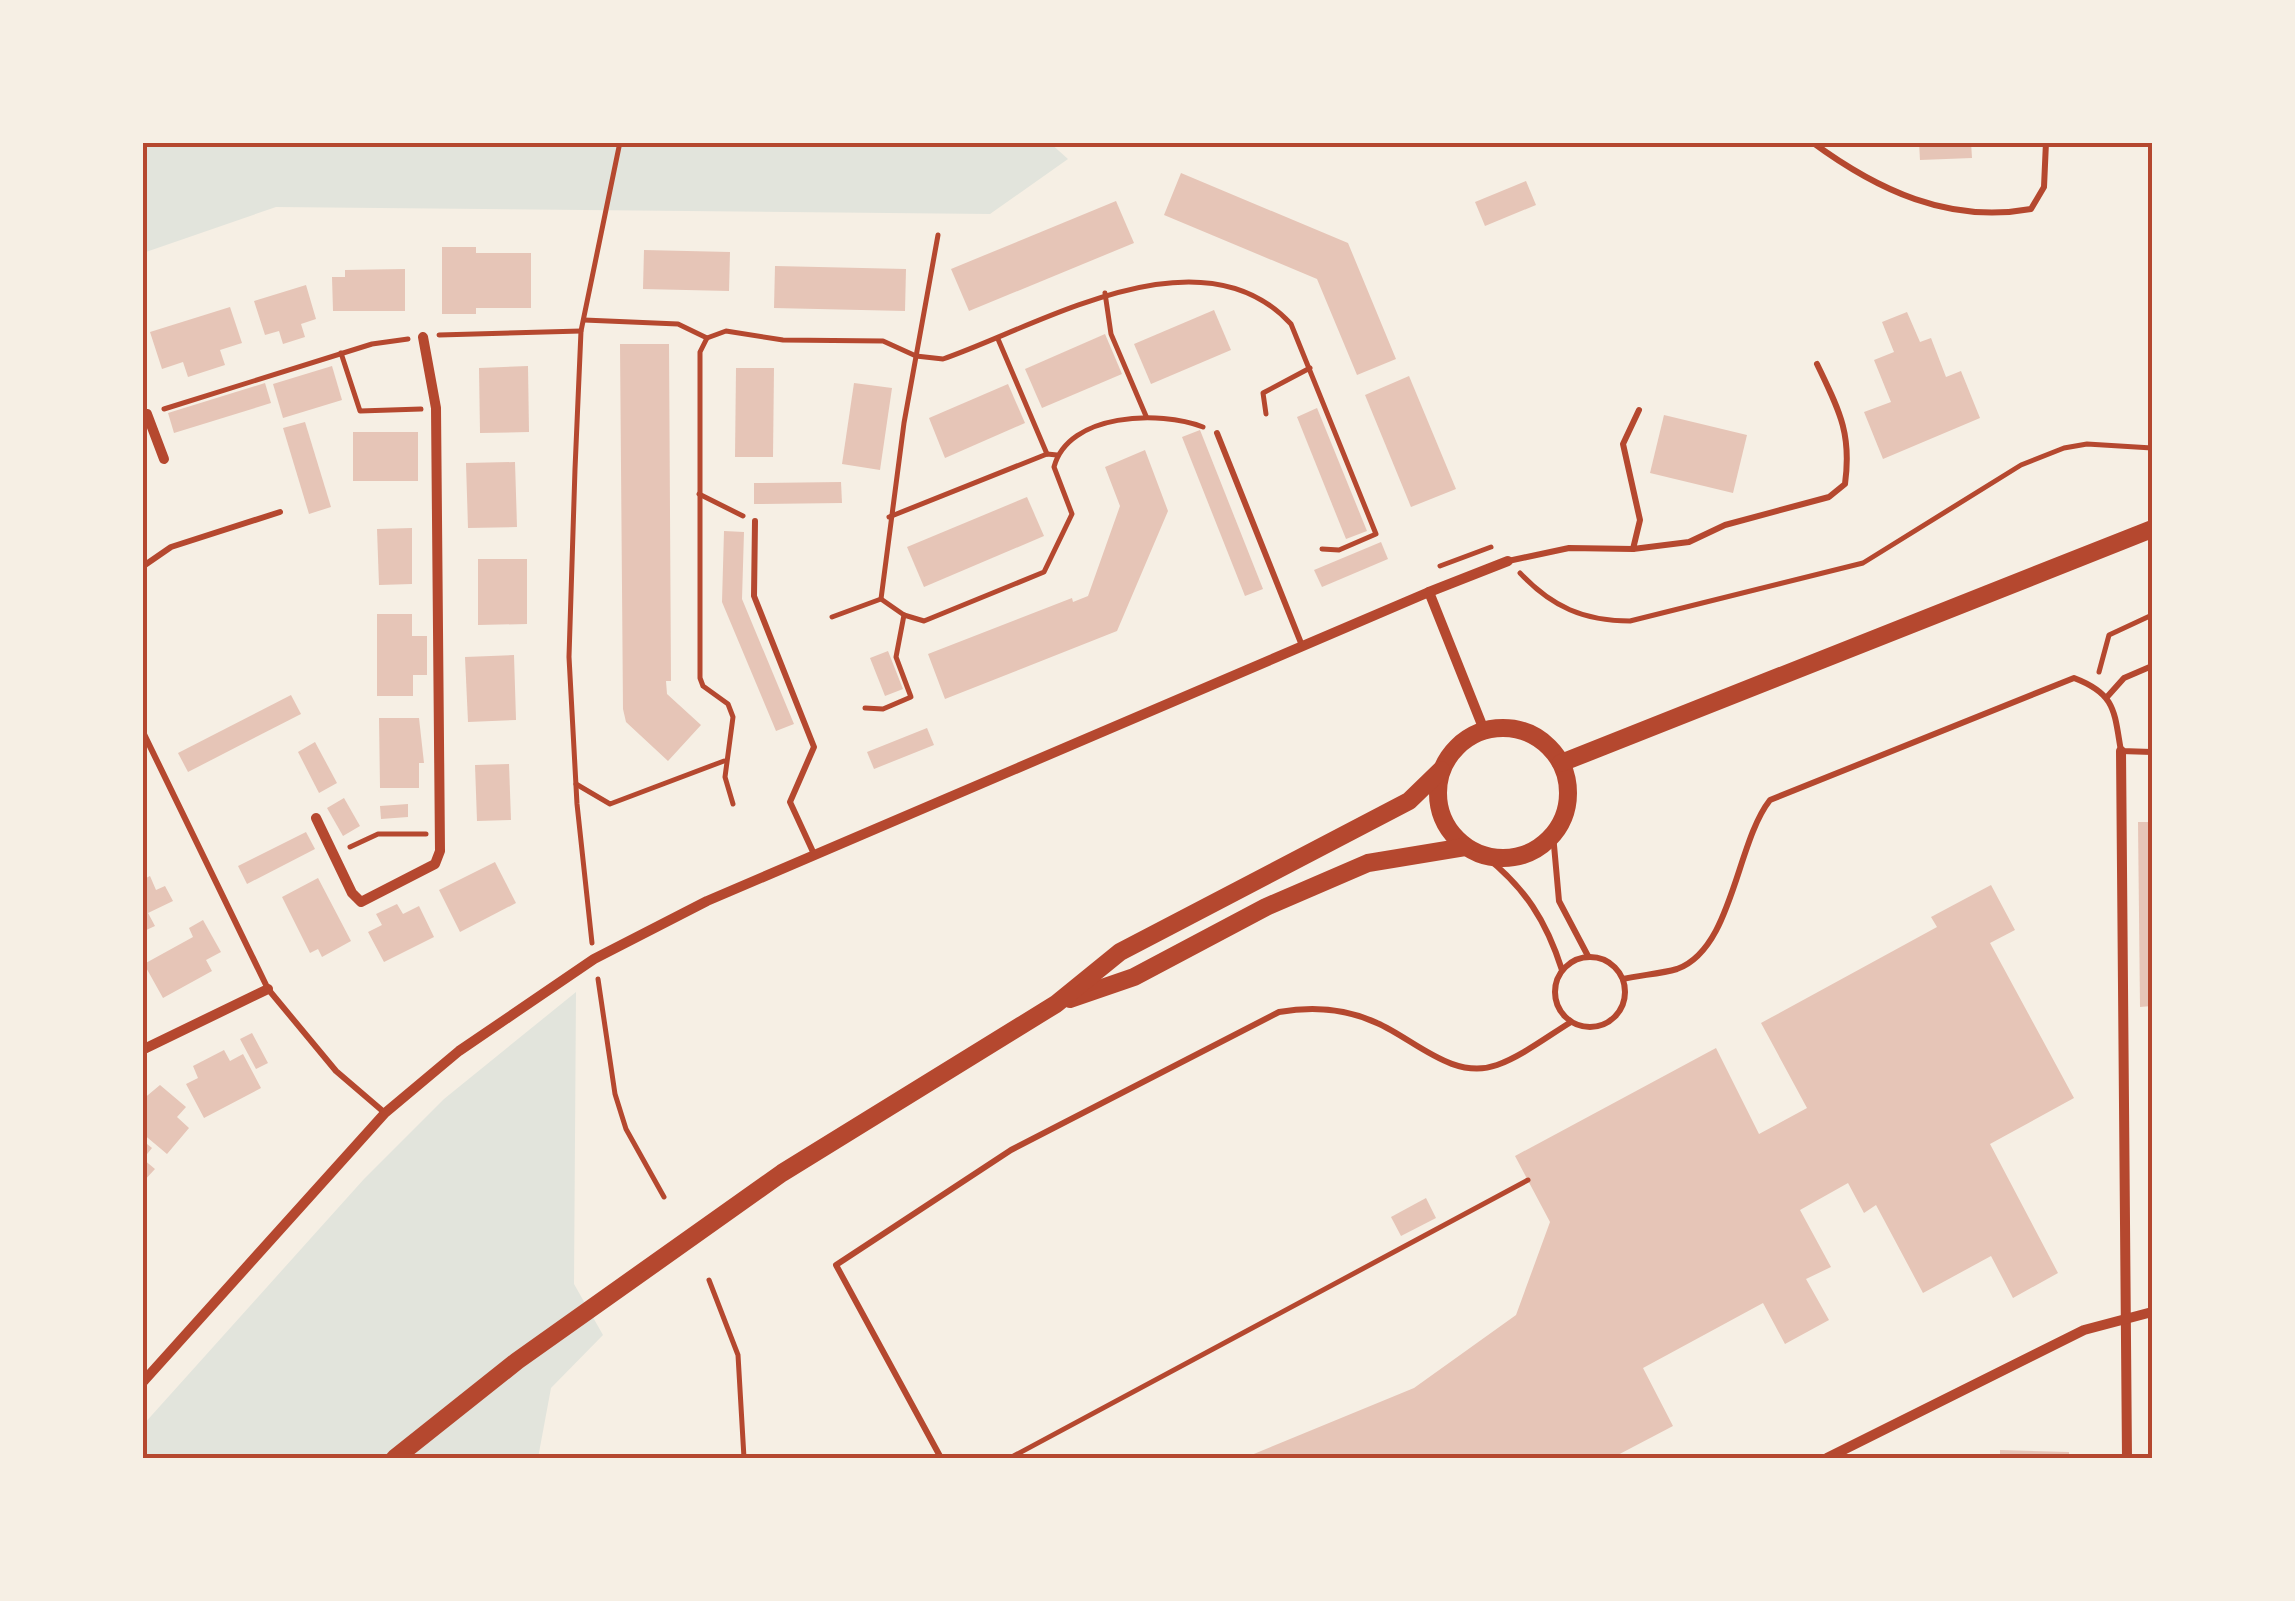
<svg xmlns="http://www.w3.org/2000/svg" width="2295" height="1601" viewBox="0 0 2295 1601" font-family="'Exo 2',sans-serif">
	<rect width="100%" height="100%" fill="#f6efe4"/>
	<g fill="#e2e4dc">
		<path d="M1049 142 1068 159 990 214 276 207 143 253 142 143Z"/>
		<path d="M576 992 574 1284 603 1335 551 1388 538 1458H143V1425L364 1179 444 1099Z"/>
	</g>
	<g fill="#e6c5b7">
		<path d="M1919 142H1971L1972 158 1920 160Z"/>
		<path d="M1181 173 1348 243 1396 359 1357 375 1317 279 1164 215Z"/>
		<path d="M1526 181 1536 205 1485 226 1475 202Z"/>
		<path d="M1116 201 1134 243 969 311 951 269Z"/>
		<path d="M442 247H476V253H531V308H476V314H442Z"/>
		<path d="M644 250 730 252 729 291 643 289Z"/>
		<path d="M775 266 906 269 905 311 774 308Z"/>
		<path d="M405 269V311H333L332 277H345V270Z"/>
		<path d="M306 285 316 319 301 324 305 337 283 344 279 331 265 335 254 301Z"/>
		<path d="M230 307 242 343 220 350 225 365 188 377 183 362 162 369 150 332Z"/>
		<path d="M1214 310 1231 350 1151 384 1134 344Z"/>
		<path d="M1907 312 1920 342 1931 338 1946 377 1961 371 1980 418 1883 459 1864 412 1891 402 1874 360 1894 352 1882 322Z"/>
		<path d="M1105 334 1122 374 1042 408 1025 369Z"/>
		<path d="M620 344H669L671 681H666L667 694 701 725 668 761 626 722 623 709Z"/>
		<path d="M332 366 342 400 283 418 273 384Z"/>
		<path d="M528 366 529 432 480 433 479 368Z"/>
		<path d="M736 368H774L773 457H735Z"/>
		<path d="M1409 376 1456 489 1411 507 1365 395Z"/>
		<path d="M265 383 271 403 174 433 168 413Z"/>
		<path d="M854 383 892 388 880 470 842 464Z"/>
		<path d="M1008 384 1025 423 945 458 929 418Z"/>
		<path d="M1317 408 1367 531 1346 539 1297 417Z"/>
		<path d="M1664 415 1747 435 1733 493 1650 473Z"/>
		<path d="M305 422 331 507 309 514 283 428Z"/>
		<path d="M1200 430 1263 589 1245 596 1182 437Z"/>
		<rect x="353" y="432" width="65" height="49"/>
		<path d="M1145 450 1168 511 1117 631 945 699 928 654 1072 598 1073 602 1088 596 1120 506 1105 467Z"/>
		<path d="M515 462 517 527 468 528 466 463Z"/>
		<path d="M841 482 842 503 754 504V483Z"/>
		<path d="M1027 497 1044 536 924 587 907 547Z"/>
		<path d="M412 528V584L379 585 377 529Z"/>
		<path d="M724 531 744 532 742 599 794 724 776 731 722 602Z"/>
		<path d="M1381 542 1388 559 1322 587 1314 570Z"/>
		<path d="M478 559H527V624L478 625Z"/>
		<path d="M377 614H412V636H427V675H413V696H377Z"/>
		<path d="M888 651 903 689 885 696 870 658Z"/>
		<path d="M514 655 516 720 468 722 465 657Z"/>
		<path d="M291 695 301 714 188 772 178 753Z"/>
		<path d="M379 718H419L424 763H419V788H380Z"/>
		<path d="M927 728 934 745 874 769 867 752Z"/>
		<path d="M315 742 337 783 319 793 298 752Z"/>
		<path d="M509 764 511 820 477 821 475 765Z"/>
		<path d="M344 798 360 826 343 836 327 808Z"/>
		<path d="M408 804V817L381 819 380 806Z"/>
		<path d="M2138 822H2152V1006L2140 1007Z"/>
		<path d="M306 832 315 849 247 884 238 866Z"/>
		<path d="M495 862 516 903 460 932 439 890Z"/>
		<path d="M150 876 156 890 165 886 173 901 148 913 155 926 142 932V880Z"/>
		<path d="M318 878 351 941 322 957 318 949 310 953 282 897Z"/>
		<path d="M1991 885 2015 930 1990 943 2074 1098 1990 1144 2058 1273 2013 1298 1991 1256 1923 1293 1876 1205 1864 1213 1848 1183 1800 1210 1831 1267 1806 1279 1829 1320 1785 1344 1763 1303 1643 1368 1673 1426 1612 1458H1244L1414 1388 1516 1315 1550 1222 1515 1156 1716 1048 1759 1134 1807 1108 1761 1023 1937 927 1931 917Z"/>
		<path d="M397 904 403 914 419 906 434 937 384 962 368 932 382 925 376 914Z"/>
		<path d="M203 920 221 952 206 960 212 971 163 998 144 964 193 937 189 928Z"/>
		<path d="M252 1033 268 1063 256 1069 240 1039Z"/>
		<path d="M224 1050 230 1061 243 1054 261 1088 204 1118 186 1084 198 1078 193 1066Z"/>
		<path d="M160 1085 186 1107 177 1117 189 1128 167 1154 142 1133V1100Z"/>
		<path d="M142 1140 152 1148 143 1159 155 1169 142 1183Z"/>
		<path d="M1426 1198 1436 1218 1401 1236 1391 1217Z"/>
		<path d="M2000 1450 2069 1452V1458H2000Z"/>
	</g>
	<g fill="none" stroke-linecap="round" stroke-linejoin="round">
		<g stroke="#b5482f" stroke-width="5">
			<path d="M1105 293 1111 334 1146 416"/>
			<path d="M584 320 678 324 707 338"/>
			<path d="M439 335 581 331"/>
			<path d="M998 339 1047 454"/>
			<path d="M341 353 360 411 421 409"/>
			<path d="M164 409 372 344 408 339"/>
			<path d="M1266 414 1263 393 1310 368"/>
			<path d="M699 494 743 516"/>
			<path d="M889 517 1047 454 1057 455"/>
			<path d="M1440 566 1491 547"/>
			<path d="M1520 573C1552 607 1584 621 1630 621L1863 563 2021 465 2064 448 2087 444 2152 448"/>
			<path d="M881 599 904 423 938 235"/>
			<path d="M832 617 881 599 904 615 924 621 1044 572 1072 514 1054 467C1068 413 1160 410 1203 427"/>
			<path d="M2099 672 2109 635 2152 615"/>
			<path d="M865 708 883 709 911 697 896 657 904 615"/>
			<path d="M576 784 610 804 724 761"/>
			<path d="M733 804 725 777 733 717 728 704 703 686 700 678V352L707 338 726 331 783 340 883 341 916 356 943 359C1041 325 1201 226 1291 324L1376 534 1339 550 1322 549"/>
			<path d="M350 847 378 834H426"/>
			<path d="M592 943 577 804 569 657 575 469 581 331 620 142"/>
			<path d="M598 979 615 1094 626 1129 664 1197"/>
			<path d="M709 1280 738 1355 744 1458"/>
			<path d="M1010 1458 1528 1180"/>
		</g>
		<g stroke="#b5482f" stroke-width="6">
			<path d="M1812 142C1877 190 1949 224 2031 209L2044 187 2046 142"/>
			<path d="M1217 433 1301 643"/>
			<path d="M755 521 754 596 814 747 790 802 814 854"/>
			<path d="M1633 549 1640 520 1623 444 1639 410"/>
			<path d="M1508 561 1569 548 1633 549 1689 542 1725 525 1829 497 1845 484C1852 433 1839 410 1817 364"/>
			<path d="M142 567 171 547 280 512"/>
			<path d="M2107 697 2124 678 2152 666"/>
			<path d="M142 730 268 989 336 1071 385 1113"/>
			<path d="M1553 834 1559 901 1588 956"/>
			<path d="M1485 856C1525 888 1546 920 1562 970"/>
			<circle cx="1590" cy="992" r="35"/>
			<path d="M1623 979C1640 975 1660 974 1677 969 1733 949 1736 843 1770 800L2074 678C2116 694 2114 711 2121 751L2152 752"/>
			<path d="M941 1458 836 1265 1011 1150 1279 1012C1313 1006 1345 1008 1377 1023 1414 1039 1453 1081 1497 1065 1522 1056 1548 1036 1571 1022"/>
		</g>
		<g stroke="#b5482f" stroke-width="10">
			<path d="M142 415 147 414 164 459"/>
			<path d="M1429 592 1508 561"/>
			<path d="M2121 751 2127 1458"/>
			<path d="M316 818 352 893 361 902 435 864 440 851 436 408 423 337"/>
			<path d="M142 1050 268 989"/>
			<path d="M142 1383 385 1113 459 1051 594 959 707 901 1429 592 1484 730"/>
			<path d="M1827 1458 2084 1330 2152 1312"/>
		</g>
		<g stroke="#b5482f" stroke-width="18">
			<circle cx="1503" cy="793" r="65"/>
			<path d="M1561 763 2152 529"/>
			<path d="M1070 999 1134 977 1266 907 1368 863 1465 847"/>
			<path d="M395 1458 517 1361 782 1173 1056 1004 1120 952 1409 801 1441 770"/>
		</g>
	</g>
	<rect width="2295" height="1601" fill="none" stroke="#f6efe4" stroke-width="290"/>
	<rect x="145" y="145" width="2005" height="1311" fill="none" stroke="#b5482f" stroke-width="4"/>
</svg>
